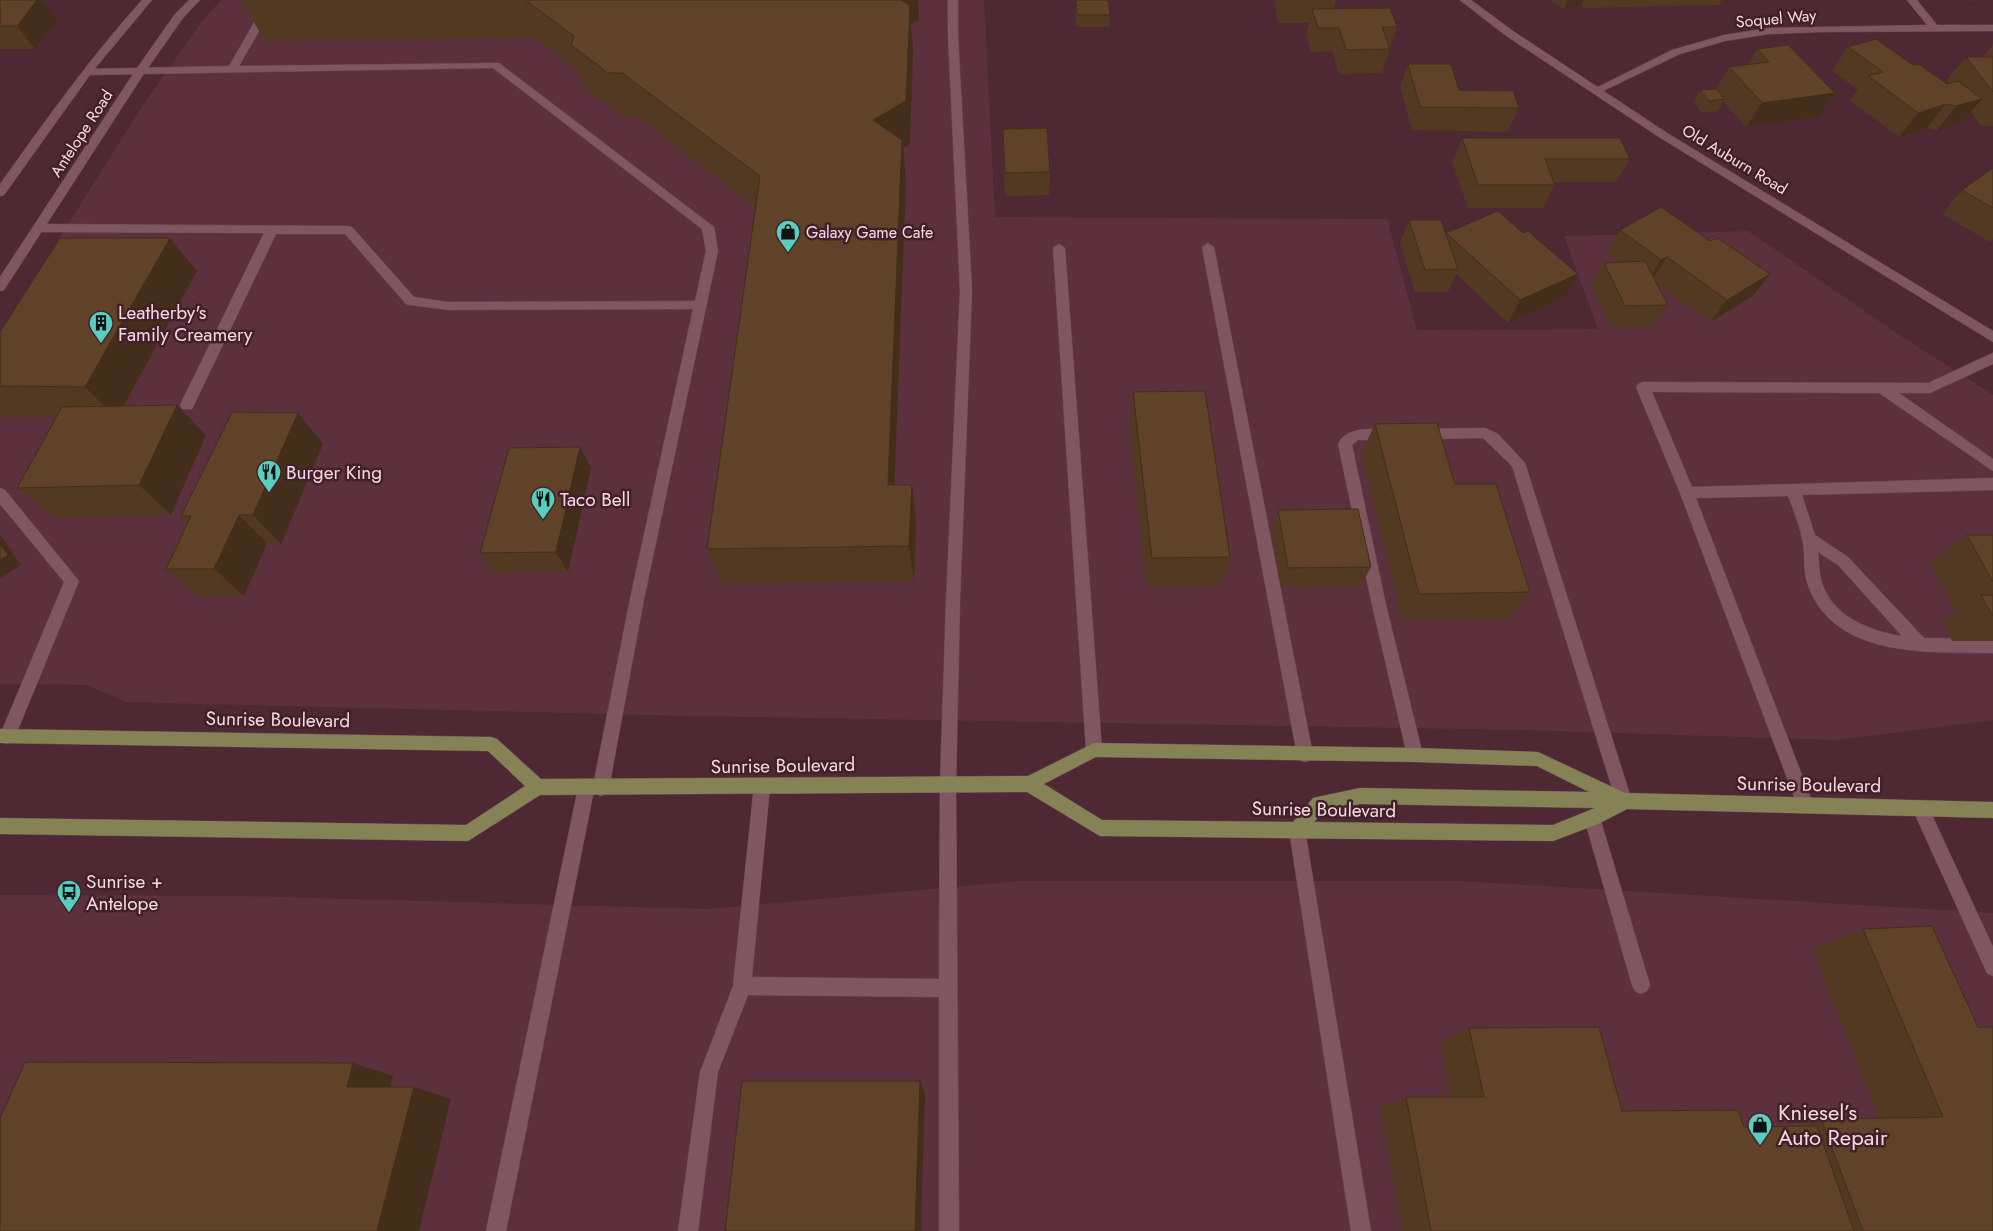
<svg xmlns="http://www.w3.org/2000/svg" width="1993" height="1231" viewBox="0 0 1993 1231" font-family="Jost,sans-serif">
	<rect width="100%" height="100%" fill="#4e2933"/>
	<g fill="#5d303d">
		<path d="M221 0H984L995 217 1387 219 1417 330 1598 329 1564 236 1748 231 1898 334 1993 395V720L1838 740 1524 730 692 716 126 702 87 685 0 684V332L143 105 203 20Z"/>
		<path d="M1021 881H1460L1993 913V1231H0V895L241 896 708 909Z"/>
	</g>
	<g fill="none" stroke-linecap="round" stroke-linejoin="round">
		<defs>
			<g id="service">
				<path d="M267 0H277L239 66 499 63 714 227 718 251 644 599 609 788 607 793 601 796 595 793 594 790 506 1231H486L578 788 580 783 586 780 592 783 593 786 630 599 693 309 448 310 410 305 406 304 345 234H276L194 405 192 409H182L180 405 264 233 39 232 33 228 39 224 348 226 352 227 414 297 448 302 695 301 706 251 702 229 493 68 87 75 82 72 87 69 229 66Z"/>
				<path d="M948 0H958V36L972 290 960 601 956 784 959 1231H939V997L748 995 718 1072 698 1231H678L700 1072 733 986 754 786 756 781 762 778 768 781 770 786 752 977 939 979 940 784 946 601 960 290 948 36Z"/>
				<path d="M1208 243 1214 247 1313 755 1311 760 1305 762 1299 760 1297 755 1202 247Z"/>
				<path d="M1059 244 1065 248 1102 750 1100 755 1094 757 1088 755 1086 750 1053 248Z"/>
				<path d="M1993 353V364L1930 393H1899L1993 459V471L1879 393 1652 392 1692 487 1993 478V490L1802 495 1815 535 1848 557 1924 638 1993 639V653C1930 652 1834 659 1808 585 1803 572 1805 557 1803 543 1800 527 1794 511 1788 496L1696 498 1813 804 1811 810 1805 812 1799 810 1680 493 1636 387 1638 384 1643 382 1928 383ZM1818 552 1838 565 1902 636C1870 631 1833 617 1822 583 1819 573 1819 562 1818 552Z"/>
				<path d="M1485 428 1498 434 1525 463 1632 801 1630 807 1624 809 1618 807 1616 801 1512 466 1483 438 1420 439 1415 438 1413 434 1415 430 1420 429Z"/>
				<path d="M1372 429 1395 431 1397 435 1395 439 1390 440H1358L1352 445 1386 605 1423 755 1421 760 1415 762 1409 760 1407 755 1372 605 1338 444C1345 431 1358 429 1372 429Z"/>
				<path d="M0 488 5 490 79 581 15 737 13 742 7 744 1 742 0 735 64 582 0 504Z"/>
				<path d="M1920 800 1926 802 1993 947V976L1987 973 1912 808 1914 802Z"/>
				<path d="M1592 810 1598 812 1600 818 1650 985 1647 991 1641 994 1635 991 1632 985 1584 818 1586 812Z"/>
				<path d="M1297 822 1303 824 1305 830 1371 1231H1351L1289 830 1291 824Z"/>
			</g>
			<path id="minor" d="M1907 0H1917L1937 25H1993V31L1820 32 1769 34 1725 41 1680 54 1601 92 1597 93 1592 90 1672 50 1724 35 1769 28 1927 25Z"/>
			<g id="secondary">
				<path d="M142 0H152L92 72 4 195 0 196V184C45 121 90 58 142 0Z"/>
				<path d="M189 0H200L183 18 145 72 4 290 0 291V277L135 71 175 14Z"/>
				<path d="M1460 0H1471L1513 31 1667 133 1993 331V342L1659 137 1505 35Z"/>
			</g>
			<path id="primary" d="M0 729 491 737 497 739 541 779 1028 776 1094 743 1415 748 1538 752 1625 793 1993 802V818L1627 809 1598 824 1553 841 1100 836 1027 792 540 795 468 841 0 834V818L466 825 525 786 488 751 0 743ZM1096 757 1415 762 1537 766 1589 792 1360 788 1313 798 1293 822 1102 820 1044 784ZM1360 804 1595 808 1553 825 1314 822 1324 811Z"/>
		</defs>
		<use href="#service" stroke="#684952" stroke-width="1"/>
		<use href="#minor" stroke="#684952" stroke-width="1"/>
		<use href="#secondary" stroke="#684952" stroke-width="1"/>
		<use href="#primary" stroke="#684952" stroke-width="1"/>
		<use href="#service" fill="#805761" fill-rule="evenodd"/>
		<use href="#minor" fill="#805761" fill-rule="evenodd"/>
		<use href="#secondary" fill="#805761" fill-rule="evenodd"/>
		<use href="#primary" fill="#858356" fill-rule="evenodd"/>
	</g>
	<g fill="#523922">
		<path d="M0 0 57 20 35 49H0Z"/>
		<path d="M241 0H918L919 20 911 24 913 49 910 144 903 148 906 182 894 485H912L916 522 914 581 721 584 707 549 756 208 636 116H622L585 88 580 73 535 38 265 41Z"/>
		<path d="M1076 0 1110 15 1109 27H1076L1075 11Z"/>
		<path d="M1274 0H1336L1333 9 1397 27 1382 73 1339 74 1332 51 1311 52 1306 33 1309 23H1278Z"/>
		<path d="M1551 0H1722L1719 5 1583 8 1582 4 1564 10Z"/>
		<path d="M1970 0H1993L1970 1Z"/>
		<path d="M1993 44V126H1981L1971 112 1963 122 1937 130 1927 128 1899 137 1850 100 1858 90 1832 71 1848 47 1913 65 1947 84H1949L1947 80 1966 57H1983Z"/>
		<path d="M1757 49 1835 93 1818 117 1746 127 1723 101 1717 111 1702 113 1693 102 1700 90 1716 89 1729 67 1748 65Z"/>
		<path d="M1408 64 1459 90 1519 108 1508 132 1412 130 1400 87Z"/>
		<path d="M1003 129 1050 172 1049 195 1005 196 1003 152Z"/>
		<path d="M1462 138 1630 159 1616 182H1554L1555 185 1543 208H1468L1452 162Z"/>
		<path d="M1993 168V239L1990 242 1942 214 1962 190Z"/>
		<path d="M1409 220 1446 234V233L1565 297 1508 323 1456 274 1448 292H1415L1400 243Z"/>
		<path d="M1620 230 1753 296 1710 322 1657 283 1668 305 1652 327 1611 328 1590 285 1604 263 1618 262 1606 253Z"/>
		<path d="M197 271 124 406 177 405 206 435 171 515 54 517 17 488 56 417H0V332Z"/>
		<path d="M1133 392 1230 557 1221 585 1146 586 1129 423Z"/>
		<path d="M1375 424 1455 484 1530 592 1509 619 1402 620 1361 454Z"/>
		<path d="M323 444 281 544 267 543 244 596H199L166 569 188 523 181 516Z"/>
		<path d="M580 447 591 468 568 572 494 573 480 553Z"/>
		<path d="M1278 510 1371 567 1361 586 1281 587 1271 530Z"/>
		<path d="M1967 535H1993V641H1952L1942 621 1956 612 1930 563Z"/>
		<path d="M1863 929 1993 1231H1402L1380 1108 1406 1097H1451L1440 1043 1469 1028 1622 1111 1744 1127H1781L1821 1119 1880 1118 1812 949Z"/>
	</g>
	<g fill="#422e1b">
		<path d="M37 0H43L57 20 35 49 17 26Z"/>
		<path d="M888 0H918L919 20 911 24 913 49 910 144 903 148 906 182 893 522 888 485 873 120Z"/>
		<path d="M1568 0H1583L1582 4 1564 10Z"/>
		<path d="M1835 93 1818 117 1746 127 1762 103Z"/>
		<path d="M1982 99 1963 122 1937 130 1956 106Z"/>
		<path d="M1946 104 1927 128 1899 137 1918 113Z"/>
		<path d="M170 238 197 271 117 418 85 387Z"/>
		<path d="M1667 257 1652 280 1646 283 1661 260Z"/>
		<path d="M1578 274 1565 297 1508 323 1520 300Z"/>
		<path d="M1770 274 1753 296 1710 322 1727 300Z"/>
		<path d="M177 405 206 435 171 515 139 485Z"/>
		<path d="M298 413 323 444 281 544 253 515Z"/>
		<path d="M580 447 591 468 568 572 556 552Z"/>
		<path d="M912 485 916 522 914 581 909 546Z"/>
		<path d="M239 515 267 543 244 596 214 569Z"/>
		<path d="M0 535 21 565 0 578Z"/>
		<path d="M353 1063 393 1076 387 1099 347 1087Z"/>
		<path d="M920 1081 925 1093 921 1231H915Z"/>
		<path d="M414 1087 451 1099 419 1231H377Z"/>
	</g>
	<g fill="#5f4227" stroke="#422e1b">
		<path d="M0 0H37L17 26H0Z"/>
		<path d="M525 0H901L910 6 906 101 873 120 902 140 888 485H912L909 546 707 549 760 176 622 73H608L571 45 574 36Z"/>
		<path d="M1076 0H1108L1110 15H1077Z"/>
		<path d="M1390 8 1397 27H1382L1390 49 1346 50 1339 28H1318L1312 9Z"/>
		<path d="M1876 39 1913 65H1920L1947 84 1958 81 1982 99 1956 106 1946 104 1918 113 1868 76 1883 72 1848 47Z"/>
		<path d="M1788 45 1835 93 1762 103 1729 67 1769 62 1757 49Z"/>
		<path d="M1966 57H1993V92Z"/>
		<path d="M1408 64H1451L1459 90 1513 91 1519 108 1420 107Z"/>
		<path d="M1716 89 1725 99 1709 101 1700 90Z"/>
		<path d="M1047 128 1050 172 1005 173 1003 129Z"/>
		<path d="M1462 138H1620L1630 159H1545L1555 185H1478Z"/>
		<path d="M1993 168V208L1962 190Z"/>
		<path d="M1661 207 1710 241 1718 238 1770 274 1727 300 1667 257 1661 260 1620 230Z"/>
		<path d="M1498 211 1523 233 1528 231 1578 274 1520 300 1446 233Z"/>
		<path d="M1409 220H1441L1458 269 1425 270Z"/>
		<path d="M60 238H170L85 387 0 386V332Z"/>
		<path d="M1645 261 1668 305 1625 306 1604 263Z"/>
		<path d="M1205 391 1230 557 1152 558 1133 392Z"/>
		<path d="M177 405 139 485 17 488 62 407Z"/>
		<path d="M232 412 298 413 253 515H239L214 569H166L191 516H181Z"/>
		<path d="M1437 423 1455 484H1496L1530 592 1419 594 1375 424Z"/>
		<path d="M580 447 556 552 480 553 509 448Z"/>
		<path d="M1358 509 1371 567 1288 568 1278 510Z"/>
		<path d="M1967 535H1993V582Z"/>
		<path d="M0 544 8 555 0 560Z"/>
		<path d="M1981 595H1993V615H1992Z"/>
		<path d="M1932 926 1978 1027H1993V1231H1863L1821 1119 1943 1117 1863 929Z"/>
		<path d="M1599 1027 1622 1111 1738 1110 1744 1127 1817 1126 1854 1231H1431L1406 1097H1484L1469 1028Z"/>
		<path d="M25 1062 353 1063 347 1087H414L377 1231H0V1118Z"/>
		<path d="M742 1081H920L915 1231H725Z"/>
	</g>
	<defs>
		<symbol id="shop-pin" viewBox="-11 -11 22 30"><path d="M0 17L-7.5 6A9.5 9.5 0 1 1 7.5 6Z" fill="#59cebe" stroke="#431f29"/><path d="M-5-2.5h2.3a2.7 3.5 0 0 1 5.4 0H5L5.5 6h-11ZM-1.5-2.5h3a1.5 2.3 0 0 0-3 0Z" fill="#111"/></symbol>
		<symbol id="building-pin" viewBox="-11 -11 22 30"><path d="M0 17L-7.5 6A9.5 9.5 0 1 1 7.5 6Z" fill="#59cebe" stroke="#431f29"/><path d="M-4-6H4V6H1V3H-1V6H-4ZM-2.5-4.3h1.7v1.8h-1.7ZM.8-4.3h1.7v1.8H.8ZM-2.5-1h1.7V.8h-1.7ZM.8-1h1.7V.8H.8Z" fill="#111"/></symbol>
		<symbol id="restaurant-pin" viewBox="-11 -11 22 30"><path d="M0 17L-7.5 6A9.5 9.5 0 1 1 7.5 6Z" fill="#59cebe" stroke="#431f29"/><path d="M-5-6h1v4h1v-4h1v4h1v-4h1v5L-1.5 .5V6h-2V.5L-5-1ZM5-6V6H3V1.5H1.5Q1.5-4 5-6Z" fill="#111"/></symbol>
		<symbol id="bus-pin" viewBox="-11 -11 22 30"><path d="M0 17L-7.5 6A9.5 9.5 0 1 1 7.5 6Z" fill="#59cebe" stroke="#431f29"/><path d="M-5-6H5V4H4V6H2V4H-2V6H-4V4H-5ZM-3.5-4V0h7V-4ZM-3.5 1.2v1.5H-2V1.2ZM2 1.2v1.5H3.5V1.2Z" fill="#111"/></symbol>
	</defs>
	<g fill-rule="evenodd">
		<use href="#shop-pin" x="774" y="218" width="28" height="38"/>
		<use href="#building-pin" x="87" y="309" width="28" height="38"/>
		<use href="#restaurant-pin" x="255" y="458" width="28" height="38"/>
		<use href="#restaurant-pin" x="529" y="485" width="28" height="38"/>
		<use href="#bus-pin" x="55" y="878" width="28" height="38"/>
		<use href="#shop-pin" x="1746" y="1111" width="28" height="38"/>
	</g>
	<g text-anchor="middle" stroke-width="5" stroke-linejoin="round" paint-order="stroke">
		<g font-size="16" fill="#f4dbe1" stroke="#431f29">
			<text transform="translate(1776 18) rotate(-5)" y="6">Soquel Way</text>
			<text transform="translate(81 133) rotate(-57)" y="6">Antelope Road</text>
			<text transform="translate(1735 159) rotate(31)" y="6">Old Auburn Road</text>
		</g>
		<g font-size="16" fill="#f4dbe1" stroke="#431f29" text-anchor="start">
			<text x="806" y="238">Galaxy Game Cafe</text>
		</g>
		<g font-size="19" fill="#f4dbe1" stroke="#431f29" text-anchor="start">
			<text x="118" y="319">Leatherby's<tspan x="118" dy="22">Family Creamery</tspan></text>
			<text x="286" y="479">Burger King</text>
			<text x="560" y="506">Taco Bell</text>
			<text x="86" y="888">Sunrise +<tspan x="86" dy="22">Antelope</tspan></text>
		</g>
		<g font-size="19" fill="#f4dbe1" stroke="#431f29">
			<text transform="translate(278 719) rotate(1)" y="7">Sunrise Boulevard</text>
			<text transform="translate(783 765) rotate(-1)" y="7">Sunrise Boulevard</text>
			<text transform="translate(1809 784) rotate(1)" y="7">Sunrise Boulevard</text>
			<text transform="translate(1324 809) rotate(1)" y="7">Sunrise Boulevard</text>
		</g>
		<g font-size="22" fill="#f4dbe1" stroke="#431f29" text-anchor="start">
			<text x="1778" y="1120">Kniesel’s<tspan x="1778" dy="25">Auto Repair</tspan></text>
		</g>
	</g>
</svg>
